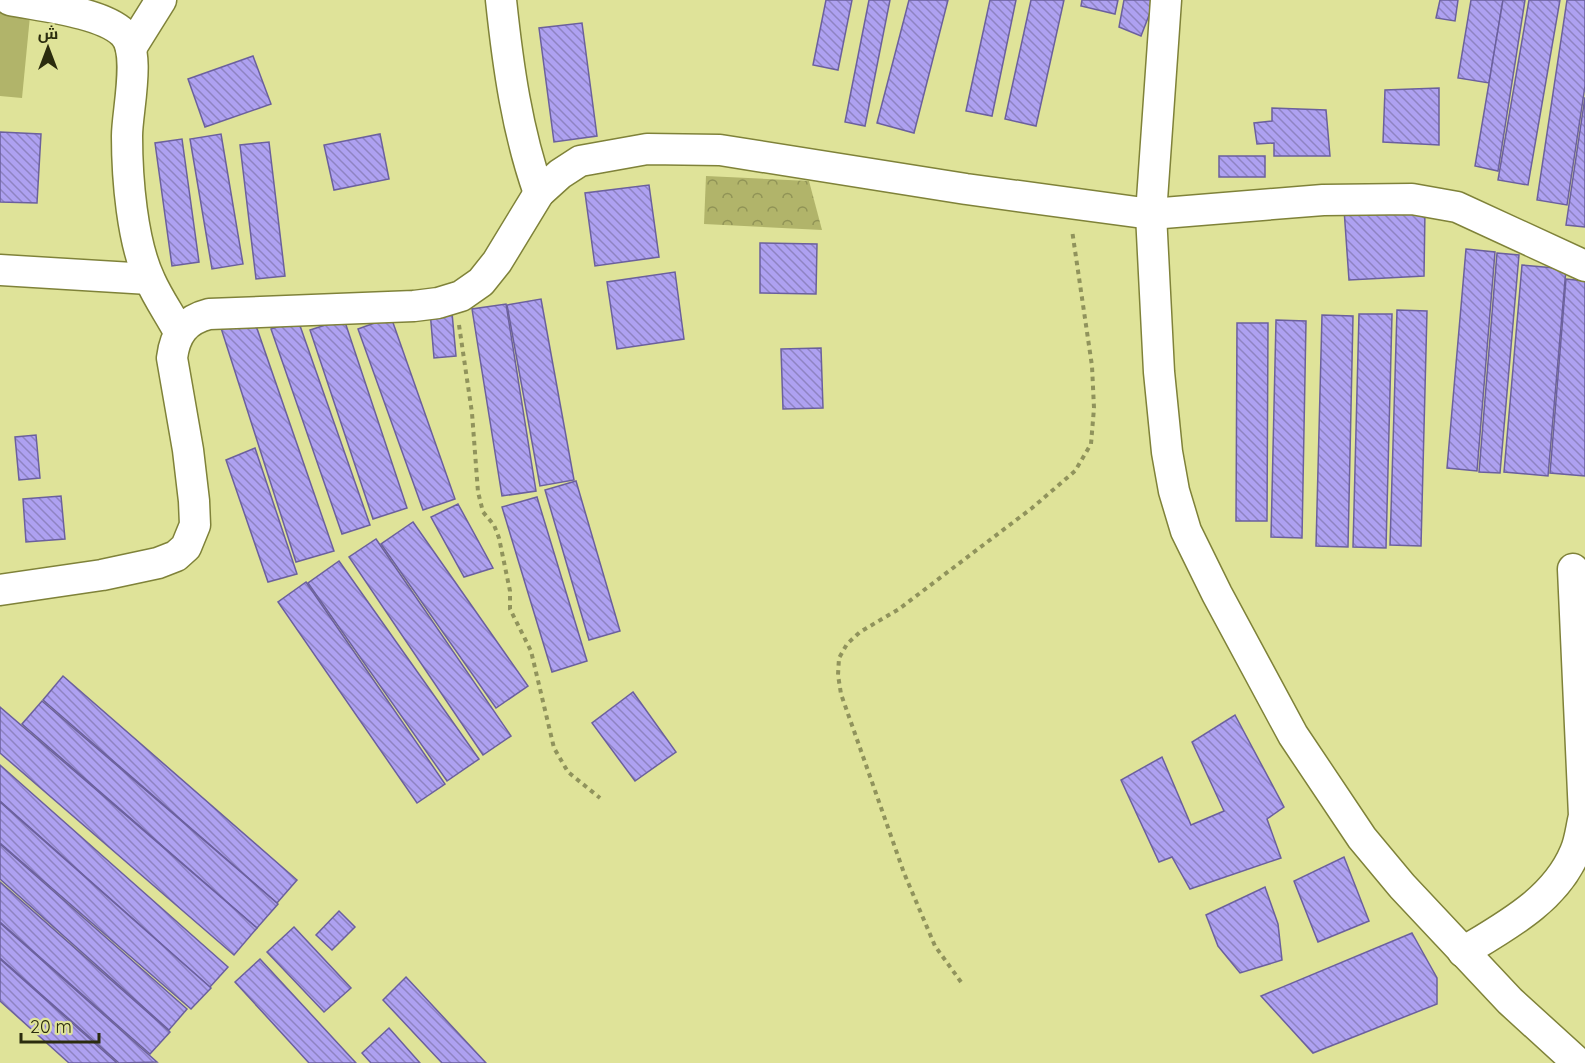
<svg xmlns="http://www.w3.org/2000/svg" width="1585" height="1063" viewBox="0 0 1585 1063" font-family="Quicksand,Cairo,sans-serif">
	<defs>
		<pattern id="forest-crowns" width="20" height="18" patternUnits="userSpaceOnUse" patternTransform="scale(1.5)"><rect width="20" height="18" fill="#b1b46a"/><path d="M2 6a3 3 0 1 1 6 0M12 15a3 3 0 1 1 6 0" fill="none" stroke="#909356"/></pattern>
		<pattern id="building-back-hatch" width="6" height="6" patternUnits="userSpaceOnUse" patternTransform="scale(1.5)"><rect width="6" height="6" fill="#aea1f1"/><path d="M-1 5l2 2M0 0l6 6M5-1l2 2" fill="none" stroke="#8e83c2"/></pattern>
	</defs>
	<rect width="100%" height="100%" fill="#dfe399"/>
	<path fill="#b1b46a" d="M0 10 30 16 22 98 0 96Z"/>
	<path fill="url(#forest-crowns)" d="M706 176 809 181 822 230 704 224Z"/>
	<g fill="url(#building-back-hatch)" stroke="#6b609d" stroke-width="1.5">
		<path d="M826 0H852L838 70 813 65Z"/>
		<path d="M869 0H890L865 126 845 122Z"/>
		<path d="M909 0H948L914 133 877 123Z"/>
		<path d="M990 0H1016L992 116 966 111Z"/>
		<path d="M1031 0H1064L1036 126 1005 119Z"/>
		<path d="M1082 0H1118L1115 14 1081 6Z"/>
		<path d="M1124 0H1152L1151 10 1141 36 1119 27Z"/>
		<path d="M1440 0H1458L1455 21 1436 18Z"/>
		<path d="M1471 0H1503L1489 83 1458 78Z"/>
		<path d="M1503 0H1525L1498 171 1475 166Z"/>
		<path d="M1529 0H1560L1528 185 1498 180Z"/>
		<path d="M1567 0H1585V86L1567 205 1537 200Z"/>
		<path d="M582 23 597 136 554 142 539 28Z"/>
		<path d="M253 56 271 104 205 127 188 79Z"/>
		<path d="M1439 88V145L1383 142 1385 90Z"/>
		<path d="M1585 97V227L1566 225Z"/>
		<path d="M1272 108 1326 110 1330 156H1274V143L1257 144 1254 123 1272 121Z"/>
		<path d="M0 132 41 134 37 203 0 202Z"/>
		<path d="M221 134 243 264 212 269 190 139Z"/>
		<path d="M380 134 389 179 334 190 324 145Z"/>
		<path d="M182 139 199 262 172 266 155 143Z"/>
		<path d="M269 142 285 276 256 279 240 145Z"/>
		<rect x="1219" y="156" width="46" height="21"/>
		<path d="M649 185 659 257 595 266 585 193Z"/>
		<path d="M1344 209H1425L1424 276 1349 280Z"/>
		<path d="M760 243 817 244 816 294 760 293Z"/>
		<path d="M1466 249 1495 252 1477 471 1447 468Z"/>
		<path d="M1497 253 1519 255 1500 473 1479 472Z"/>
		<path d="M1522 265 1566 269 1548 476 1504 472Z"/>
		<path d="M675 272 684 339 617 349 607 282Z"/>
		<path d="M1566 279 1585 281V476L1550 473Z"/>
		<path d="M541 299 574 480 540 486 507 305Z"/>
		<path d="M506 304 536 491 502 496 472 309Z"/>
		<path d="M1397 310 1427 311 1421 546 1390 545Z"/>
		<path d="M430 311 452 313 456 356 434 358Z"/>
		<path d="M1359 314H1392L1386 548 1353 547Z"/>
		<path d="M1322 315 1353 316 1348 547 1316 546Z"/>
		<path d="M253 317 334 551 296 562 221 328Z"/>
		<path d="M391 317 455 499 423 510 358 329Z"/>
		<path d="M344 319 407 508 373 519 310 330Z"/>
		<path d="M298 320 370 525 342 534 271 329Z"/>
		<path d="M1276 320 1306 321 1302 538 1271 537Z"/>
		<path d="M1237 323H1268L1267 521H1236Z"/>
		<path d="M821 348 823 408 783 409 781 349Z"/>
		<path d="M36 435 40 478 19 480 15 437Z"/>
		<path d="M255 448 297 574 268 582 226 460Z"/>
		<path d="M576 481 620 631 589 640 545 490Z"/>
		<path d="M61 496 65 539 26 542 23 499Z"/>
		<path d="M537 497 587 661 552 672 502 507Z"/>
		<path d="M458 504 493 568 464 577 431 517Z"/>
		<path d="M413 522 528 686 496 708 381 544Z"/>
		<path d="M376 539 511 736 483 755 349 557Z"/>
		<path d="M339 561 479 759 447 781 308 583Z"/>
		<path d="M306 582 445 784 417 803 278 602Z"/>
		<path d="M63 676 297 880 277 903 43 700Z"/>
		<path d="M633 692 676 752 635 781 592 723Z"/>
		<path d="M42 701 278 904 257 928 22 724Z"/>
		<path d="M0 707 257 928 234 955 0 753Z"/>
		<path d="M1235 715 1284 807 1267 819 1281 858 1190 889 1172 857 1159 862 1121 780 1162 757 1191 825 1224 811 1192 742Z"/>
		<path d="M0 765 228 967 210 987 0 801Z"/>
		<path d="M0 802 211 988 191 1009 0 843Z"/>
		<path d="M0 844 187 1009 169 1030 0 879Z"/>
		<path d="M1344 857 1369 921 1318 942 1294 881Z"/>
		<path d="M0 882 170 1032 150 1054 0 922Z"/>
		<path d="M1265 887 1278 924 1282 960 1240 973 1218 946 1206 915Z"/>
		<path d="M339 911 355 927 332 950 316 935Z"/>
		<path d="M0 923 157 1062 119 1063 0 958Z"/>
		<path d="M294 927 351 988 324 1012 267 952Z"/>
		<path d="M1412 933 1437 978V1004L1313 1053 1261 996Z"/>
		<path d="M0 959 117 1063H69L0 1001Z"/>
		<path d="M260 959 356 1063H309L235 982Z"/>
		<path d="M406 977 486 1063H442L383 1000Z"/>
		<path d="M389 1028 420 1063H371L362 1053Z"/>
	</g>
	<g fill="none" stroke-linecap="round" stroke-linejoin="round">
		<defs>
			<g id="minor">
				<path d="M10 0C40 6 101 12 123 33 142 51 127 111 127 136 127 178 132 242 150 280 158 298 170 315 179 332"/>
				<path d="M501 0C508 66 517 131 539 193"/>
				<path d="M1166 0 1151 214 1159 372 1167 452 1174 491 1186 531 1217 594 1293 735 1362 838 1402 886 1510 1001 1578 1063"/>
				<path d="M131 48 161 0"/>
				<path d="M0 270 149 279"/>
				<path d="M0 590 102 575 158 563 176 556 186 547 195 525 194 501 188 450 172 358C175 334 185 320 209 314L414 306 438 303 461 296 481 282 497 262 539 193 560 174 580 161 647 149 720 150 966 189 1151 214 1323 200 1412 199 1457 207 1585 266"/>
				<path d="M1463 952C1506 926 1555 900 1575 852 1580 841 1581 828 1584 816L1573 569"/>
			</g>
		</defs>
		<use href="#minor" stroke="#7f8239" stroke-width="33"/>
		<g stroke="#90935c" stroke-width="4" stroke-dasharray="4.5 4.5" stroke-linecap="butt">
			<path d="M459 325 472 413 478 492 483 512 494 525 499 538 510 591V609L531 651 554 748 568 772 600 798"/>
			<path d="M961 982 935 946 904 873 841 694 838 675 839 658 847 644 860 632 899 609 1032 508 1075 471 1091 444 1094 408 1092 366 1072 230"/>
		</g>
		<use href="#minor" stroke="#fff" stroke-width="30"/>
	</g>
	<g transform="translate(48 48)" stroke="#dfe399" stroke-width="4.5" paint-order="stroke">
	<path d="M0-4.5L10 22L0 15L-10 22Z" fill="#2b2c0e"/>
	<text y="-9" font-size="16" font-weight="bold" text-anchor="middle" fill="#2b2c0e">ش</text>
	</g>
	<path d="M21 1033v9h78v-9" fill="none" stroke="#2b2c0e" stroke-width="3"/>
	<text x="30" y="1033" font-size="18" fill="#2b2c0e" stroke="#dfe399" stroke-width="4.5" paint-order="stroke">20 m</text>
</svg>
